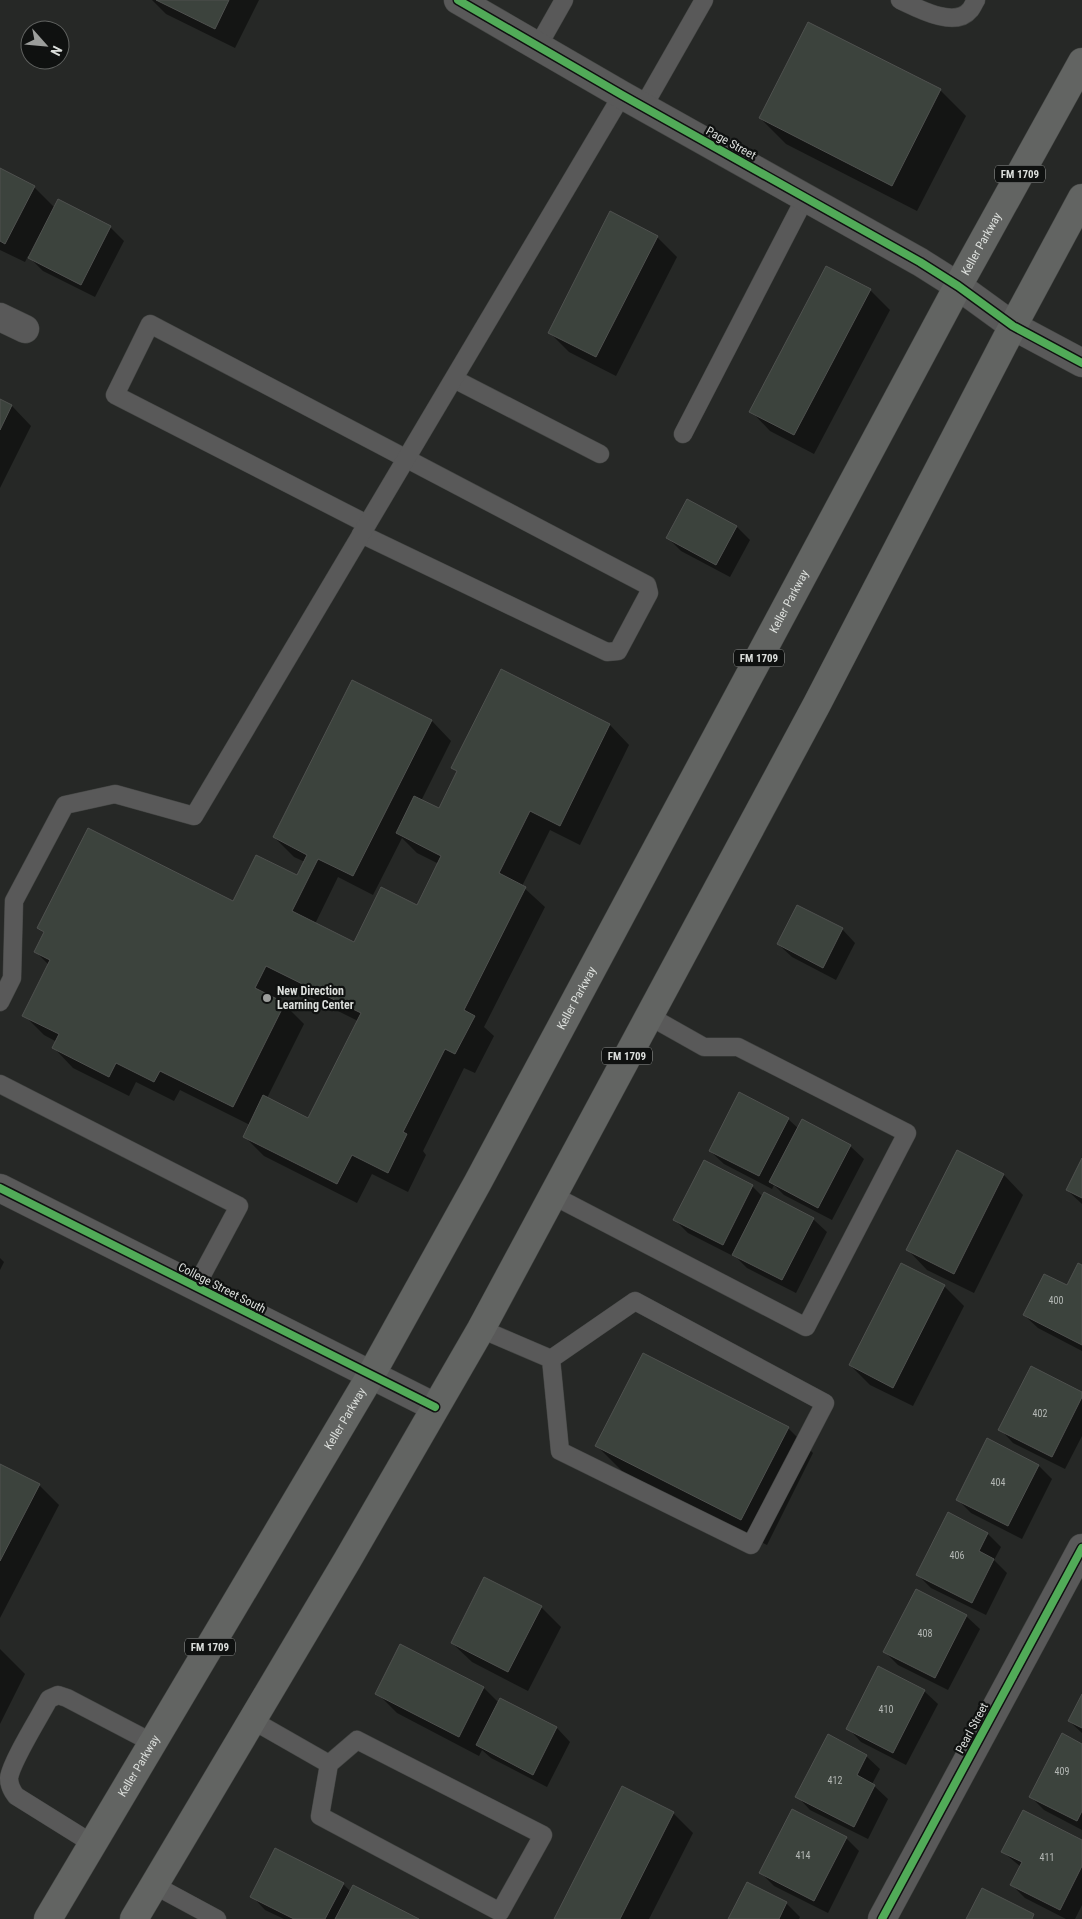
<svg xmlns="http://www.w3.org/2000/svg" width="1082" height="1919" viewBox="0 0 1082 1919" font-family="'Roboto Condensed',sans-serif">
	<rect width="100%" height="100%" fill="#262826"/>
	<g fill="#0007" fill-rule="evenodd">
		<path d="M152 0H259L235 48 166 14Z"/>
		<path d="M940 90 966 116 917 211 786 144 760 118Z"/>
		<path d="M0 170 34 187 55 208 58 201 110 227 124 241 95 297 43 271 28 256 25 262 0 250Z"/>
		<path d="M657 237 677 257 616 376 569 352 550 333Z"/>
		<path d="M827 267 870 290 890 310 814 454 770 431 751 411Z"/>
		<path d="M0 401 12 406 31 426 0 488Z"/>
		<path d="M687 501 737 527 750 540 730 577 681 551 667 537Z"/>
		<path d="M501 671 610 725 629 745 580 845 550 830 522 886 545 907 484 1027 494 1036 475 1073 464 1068 423 1151 426 1155 408 1192 372 1174 357 1203 264 1156 245 1137 250 1125 180 1090 174 1101 136 1082 129 1096 73 1068 54 1048 57 1042 44 1035 24 1015 49 965 36 952 45 934 39 928 234 902 298 877 305 862 294 857 274 837 352 681 432 721 451 741 421 801 439 810 458 773 453 768ZM402 838 417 853 439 864 418 907 354 944 315 924 338 877 373 895ZM286 985 358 1021 309 1119 267 1098 304 1024 284 1004 278 1001Z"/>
		<path d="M842 929 855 943 836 980 792 957 778 944Z"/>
		<path d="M788 1119 799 1129 803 1121 850 1146 864 1159 832 1220 784 1195 774 1185 772 1189 724 1164 710 1151Z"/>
		<path d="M958 1152 1004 1175 1023 1195 974 1293 927 1270 908 1250Z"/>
		<path d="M1082 1161V1204L1067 1190Z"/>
		<path d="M705 1162 752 1186 763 1197 813 1219 827 1232 796 1293 747 1268 737 1258 688 1233 675 1220Z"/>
		<path d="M0 1258 4 1262 0 1270Z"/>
		<path d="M1082 1266V1351L1038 1328 1024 1315 1067 1287Z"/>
		<path d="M944 1286 964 1306 913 1406 870 1385 850 1365Z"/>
		<path d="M1082 1393V1436L1065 1469 1013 1443 1000 1429Z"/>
		<path d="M788 1428 813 1453 767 1545 622 1471 597 1446Z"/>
		<path d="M988 1440 1039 1466 1052 1479 1022 1539 971 1513 957 1499Z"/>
		<path d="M0 1465 39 1485 59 1505 0 1618Z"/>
		<path d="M988 1534 1001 1547 994 1560 1007 1573 986 1615 931 1588 918 1575Z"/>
		<path d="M541 1607 561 1627 528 1691 472 1662 452 1643Z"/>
		<path d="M966 1616 980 1629 948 1690 898 1665 885 1652Z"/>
		<path d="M401 1646 484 1688 499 1703 501 1700 557 1728 570 1742 547 1787 491 1758 482 1750 479 1756 397 1713 377 1693Z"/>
		<path d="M0 1649 25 1674 0 1724Z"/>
		<path d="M924 1691 938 1704 906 1765 861 1742 848 1728Z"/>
		<path d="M1082 1696V1733L1069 1721Z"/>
		<path d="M1082 1745V1830L1044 1810 1031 1797Z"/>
		<path d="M866 1756 880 1769 872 1784 888 1799 868 1839 810 1810 797 1796Z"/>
		<path d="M622 1787 673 1813 693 1833 649 1919H555Z"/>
		<path d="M846 1838 859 1851 828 1913 774 1886 761 1873Z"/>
		<path d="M1082 1841V1905L1075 1919H1066L1025 1898 1012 1885 1021 1867 1003 1852Z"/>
		<path d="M343 1884 351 1892 417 1919H284L265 1910 252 1896Z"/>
		<path d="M748 1884 787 1904 800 1917 799 1919H730Z"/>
	</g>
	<g fill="#3c433d" stroke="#4f514f">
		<path d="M156 0H229L215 29Z"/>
		<path d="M808 22 941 89 892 186 759 118Z"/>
		<path d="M0 168 35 186 5 244 0 241Z"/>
		<path d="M58 199 111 226 81 285 28 258Z"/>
		<path d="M610 211 658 236 596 357 548 333Z"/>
		<path d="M826 266 871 289 794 435 749 412Z"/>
		<path d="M0 399 12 405 0 430Z"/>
		<path d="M687 499 737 526 716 565 666 538Z"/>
		<path d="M501 669 610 724 560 826 530 811 499 873 526 887 464 1010 475 1016 455 1054 445 1049 403 1132 407 1134 388 1173 352 1155 337 1184 243 1137 263 1095 308 1118 361 1013 266 966 255 988 285 1003 233 1107 160 1071 154 1082 116 1063 109 1077 52 1048 59 1034 22 1016 50 960 34 952 44 932 37 928 88 828 233 901 256 855 297 875 307 855 273 837 352 680 432 720 353 876 318 859 292 911 354 942 381 887 417 905 441 856 396 833 414 796 439 808 457 771 451 768Z"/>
		<path d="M797 905 843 928 823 968 777 944Z"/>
		<path d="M739 1092 789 1118 759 1176 709 1151Z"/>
		<path d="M802 1119 851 1145 818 1208 769 1182Z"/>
		<path d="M957 1150 1004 1174 954 1274 906 1250Z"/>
		<path d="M1082 1158V1198L1066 1190Z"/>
		<path d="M704 1160 753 1185 723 1245 673 1220Z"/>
		<path d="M764 1192 814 1218 782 1280 732 1255Z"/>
		<path d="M901 1263 945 1285 893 1388 849 1365Z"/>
		<path d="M1078 1263 1082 1265V1345L1023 1315 1044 1274 1067 1285Z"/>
		<path d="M643 1353 789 1427 741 1520 595 1446Z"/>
		<path d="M1031 1366 1082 1392V1397L1052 1457 998 1430Z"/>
		<path d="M987 1438 1039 1465 1008 1526 956 1500Z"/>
		<path d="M0 1464 40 1484 0 1561Z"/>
		<path d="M948 1512 988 1533 979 1551 994 1559 972 1603 916 1575Z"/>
		<path d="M484 1577 542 1606 508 1672 451 1643Z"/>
		<path d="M916 1589 967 1615 935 1678 883 1652Z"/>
		<path d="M400 1644 484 1687 459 1737 375 1694Z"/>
		<path d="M878 1666 925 1690 893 1753 846 1729Z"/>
		<path d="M1082 1694V1728L1068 1721Z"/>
		<path d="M500 1698 557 1727 533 1775 476 1745Z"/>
		<path d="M1062 1733 1082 1744V1811L1077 1821 1029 1797Z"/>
		<path d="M828 1734 867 1755 857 1775 875 1785 854 1827 795 1797Z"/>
		<path d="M622 1786 674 1812 620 1919H554Z"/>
		<path d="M792 1809 847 1837 814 1901 759 1873Z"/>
		<path d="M1023 1810 1082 1840V1866L1060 1910 1010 1885 1022 1862 1001 1852Z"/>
		<path d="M275 1848 344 1883 325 1919H294L250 1897Z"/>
		<path d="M747 1882 787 1902 779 1919H728Z"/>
		<path d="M353 1885 419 1919H335Z"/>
		<path d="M982 1888 1034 1914 1032 1919H966Z"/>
	</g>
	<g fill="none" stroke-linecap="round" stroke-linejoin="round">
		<defs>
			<g id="lane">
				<path d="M900 0C917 8 955 29 970 10 972 8 974 3 976 0"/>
				<path d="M538 46 564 0"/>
				<path d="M643 107 704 0"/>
				<path d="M454 379 600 454"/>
				<path d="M683 434 805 198"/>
				<path d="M361 534 607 652 618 651 649 593 647 585 150 324 115 395 367 524"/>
				<path d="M0 1002 12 978 14 901 65 805 115 794 194 816 622 95"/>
				<path d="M0 1084 239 1206 195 1288"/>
				<path d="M552 1195 806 1327 907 1133 738 1047H704L649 1016"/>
				<path d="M481 1329 551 1359 635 1301 825 1403 751 1545 560 1451 551 1359"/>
				<path d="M252 1720 329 1764 357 1740 543 1835 500 1912 320 1816 329 1764"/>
				<path d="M93 1844 16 1796C12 1791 9 1785 9 1778 11 1762 40 1716 49 1699L58 1695 67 1698 153 1743"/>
				<path d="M154 1885 217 1919"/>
			</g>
			<g id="street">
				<path d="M458 0 622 95 920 262 958 286 1013 326 1082 363"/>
				<path d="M0 317 25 329"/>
				<path d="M0 1188 435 1407"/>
				<path d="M882 1919 1082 1548"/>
			</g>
			<g id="primary">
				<path id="s1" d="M48 1919 371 1375 478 1182 958 286 1082 62"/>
				<path d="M134 1919 348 1559 481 1329 817 704 1013 326 1082 198"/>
			</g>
		</defs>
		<use href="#lane" stroke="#434543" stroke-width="19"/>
		<use href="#street" stroke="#434543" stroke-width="29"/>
		<use href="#primary" stroke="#434543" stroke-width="29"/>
		<use href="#lane" stroke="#595959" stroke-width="18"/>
		<use href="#street" stroke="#595959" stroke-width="28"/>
		<use href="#primary" stroke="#626462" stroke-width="28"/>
		<defs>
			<g id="cycleway">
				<path d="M458 0 622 95 920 262 958 286 1013 326 1082 363"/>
				<path d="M0 1188 435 1407"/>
				<path d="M882 1919 1082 1548"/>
			</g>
		</defs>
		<use href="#cycleway" stroke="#0f1110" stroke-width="11"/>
		<use href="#cycleway" stroke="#51ab58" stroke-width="8"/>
	</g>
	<circle fill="#9c9e9c" stroke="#0f1110" stroke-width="2" cx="267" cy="998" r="5"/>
	<g text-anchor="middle" stroke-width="4.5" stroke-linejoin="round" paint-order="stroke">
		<g font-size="10" fill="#b3b7b4">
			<text x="1056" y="1304">400</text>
			<text x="1040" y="1417">402</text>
			<text x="998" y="1486">404</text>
			<text x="957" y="1559">406</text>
			<text x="925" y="1637">408</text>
			<text x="886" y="1713">410</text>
			<text x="1062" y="1775">409</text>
			<text x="835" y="1784">412</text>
			<text x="803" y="1859">414</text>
			<text x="1047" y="1861">411</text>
		</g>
		<g fill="#0f1110" stroke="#9ea09e" stroke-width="1">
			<rect x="995" y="165.5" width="50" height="17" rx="4"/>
			<rect x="734" y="649.5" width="50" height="17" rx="4"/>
			<rect x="602" y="1047.5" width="50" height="17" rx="4"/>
			<rect x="185" y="1638.5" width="50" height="17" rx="4"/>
		</g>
		<g font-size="11" font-weight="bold" fill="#dbdedb">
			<text x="1020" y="178">FM 1709</text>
			<text x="759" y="662">FM 1709</text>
			<text x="627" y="1060">FM 1709</text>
			<text x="210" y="1651">FM 1709</text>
		</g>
		<g font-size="12" fill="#dbdedb" stroke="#0f1110">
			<text transform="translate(731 143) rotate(29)" y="4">Page Street</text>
			<text dy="4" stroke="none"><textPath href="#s1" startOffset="1918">Keller Parkway</textPath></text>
			<text dy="4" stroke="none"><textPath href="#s1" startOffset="1512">Keller Parkway</textPath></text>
			<text dy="4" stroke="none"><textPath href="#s1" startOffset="1062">Keller Parkway</textPath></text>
			<text transform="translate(222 1288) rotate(27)" y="4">College Street South</text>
			<text dy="4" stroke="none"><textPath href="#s1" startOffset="582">Keller Parkway</textPath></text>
			<text transform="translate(972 1728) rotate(-62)" y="4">Pearl Street</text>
			<text dy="4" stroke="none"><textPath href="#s1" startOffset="178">Keller Parkway</textPath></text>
		</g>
		<g font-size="12" font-weight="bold" fill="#dbdedb" stroke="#0f1110" text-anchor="start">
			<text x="277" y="995">New Direction<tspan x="277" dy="14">Learning Center</tspan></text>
		</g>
	</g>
	<g transform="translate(45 45) rotate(117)"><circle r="24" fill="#0f1110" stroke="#616361"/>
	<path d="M0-4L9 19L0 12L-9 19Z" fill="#9c9e9c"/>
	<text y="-8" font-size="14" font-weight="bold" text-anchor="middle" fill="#dbdedb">N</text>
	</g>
</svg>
